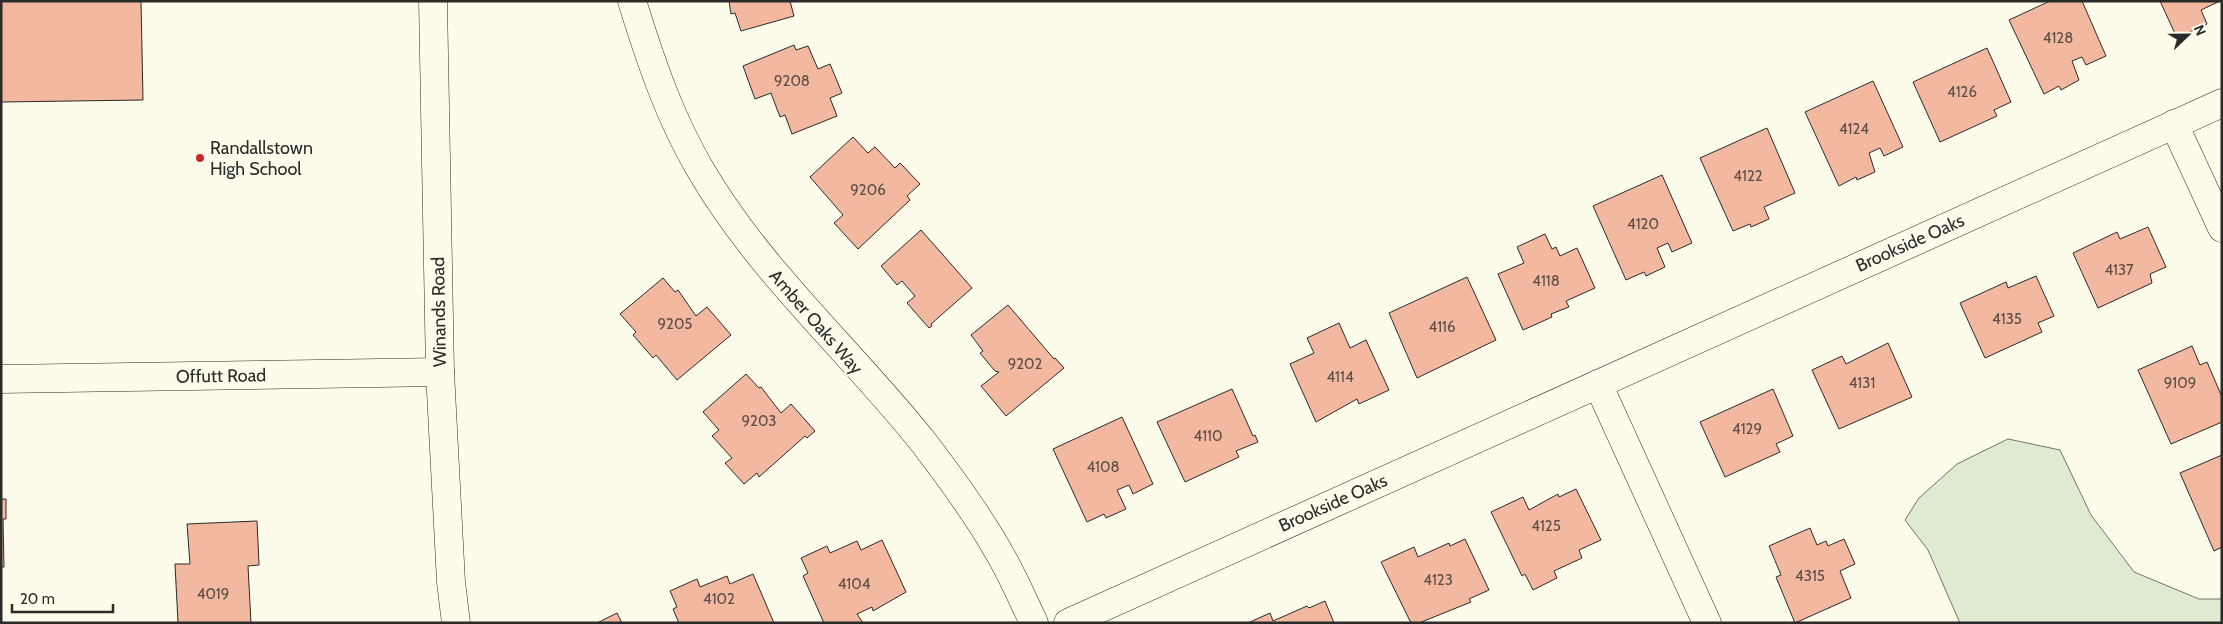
<svg xmlns="http://www.w3.org/2000/svg" width="2223" height="624" viewBox="0 0 2223 624" font-family="Cabin,sans-serif">
	<rect width="100%" height="100%" fill="#fdfbea"/>
	<path fill="#deebd1" stroke="#74746e" d="M2008 439 2060 450 2091 515 2134 572 2199 599H2222V623H1960L1928 550 1905 520 1919 498 1957 464Z"/>
	<g fill="#f2b8a0" stroke="#2b2b2b">
		<path d="M1 1H141L143 100 1 102Z"/>
		<path d="M729 1H790L794 16 741 31 735 13 731 14Z"/>
		<path d="M2050 1H2082L2106 56 2086 65 2082 57 2072 61 2079 80 2061 90 2059 86 2044 94 2009 20Z"/>
		<path d="M2160 1H2220L2201 10 2207 24 2177 38Z"/>
		<path d="M794 45 796 50 808 46 818 69 830 64 842 93 830 98 837 116 792 134 785 115 780 117 771 93 755 99 743 66Z"/>
		<path d="M1987 48 2011 102 1994 110 1997 116 1940 142 1913 82Z"/>
		<path d="M1873 81 1903 147 1884 156 1880 148 1869 153 1875 172 1857 180 1856 177 1839 186 1805 112Z"/>
		<path d="M1767 128 1795 193 1764 207 1769 219 1751 227 1750 224 1733 231 1700 158Z"/>
		<path d="M853 137 868 153 875 147 895 168 900 163 920 184 907 196 910 200 858 249 834 223 843 215 810 177Z"/>
		<path d="M1662 175 1692 243 1672 252 1668 243 1657 248 1665 267 1646 276 1644 272 1626 280 1593 206Z"/>
		<path d="M2148 227 2166 267 2150 274 2152 283 2098 308 2073 253 2117 232 2120 239Z"/>
		<path d="M921 230 972 288 931 324 932 326 929 328 907 303 915 296 902 281 897 285 881 266Z"/>
		<path d="M1545 234 1552 249 1556 247 1560 256 1577 248 1595 288 1566 301 1569 307 1551 314 1552 317 1523 330 1498 274 1524 263 1517 247Z"/>
		<path d="M2036 276 2054 316 2038 323 2042 332 1985 358 1960 303 2006 282 2008 288Z"/>
		<path d="M1467 277 1496 340 1417 378 1389 313Z"/>
		<path d="M663 278 675 292 678 290 696 316 707 307 731 335 677 380 656 355 653 358 633 335 636 332 620 314Z"/>
		<path d="M1008 305 1054 359 1055 358 1064 368 1006 416 981 386 999 372 995 371 980 353 983 351 971 335Z"/>
		<path d="M1339 323 1350 348 1366 340 1389 390 1359 404 1357 399 1316 422 1290 364 1314 353 1307 338Z"/>
		<path d="M1888 343 1912 397 1839 429 1812 370 1842 356 1846 364Z"/>
		<path d="M2192 346 2200 365 2207 362 2222 397V422L2171 444 2138 370Z"/>
		<path d="M746 374 759 388 761 387 781 413 791 404 815 431 807 438 805 436 759 477 757 473 744 484 725 463 732 458 712 436 719 430 703 412Z"/>
		<path d="M1232 389 1253 436 1255 435 1258 442 1236 451 1239 457 1185 482 1157 422Z"/>
		<path d="M1773 389 1793 436 1776 444 1780 452 1725 477 1700 422Z"/>
		<path d="M1122 417 1153 484 1133 494 1129 485 1117 490 1126 509 1106 518 1104 514 1087 522 1053 449Z"/>
		<path d="M2222 455V547L2214 551 2180 473Z"/>
		<path d="M1576 489 1601 540 1579 550 1582 558 1554 571 1557 578 1533 590 1525 574 1522 576 1491 512 1523 497 1529 510 1558 494 1559 497Z"/>
		<path d="M1 499H6V519H3L4 567H1Z"/>
		<path d="M257 521 259 565 248 566 251 623H262H178L175 564H190L187 524Z"/>
		<path d="M1810 528 1817 545 1826 541 1828 546 1844 539 1855 564 1840 571 1851 598 1795 623 1776 577 1781 575 1769 546Z"/>
		<path d="M1465 539 1489 590 1469 599 1471 602 1419 623H1411L1381 562 1414 547 1418 557 1449 543 1450 546Z"/>
		<path d="M882 540 906 592 873 611 872 607 857 614 863 623H824L803 576 808 573 801 558 827 546 830 553 857 541 861 550Z"/>
		<path d="M753 574 774 623H679L673 609 677 607 670 591 697 579 700 587 727 576 730 584Z"/>
		<path d="M1325 601 1334 623H1248L1270 613 1273 621 1307 606 1309 608Z"/>
		<path d="M617 613 622 623H597Z"/>
	</g>
	<g fill="none" stroke-linecap="round" stroke-linejoin="round">
		<defs>
			<g id="street">
				<path d="M632 1C650 59 669 116 700 169 760 272 850 350 924 443 950 477 976 512 997 549 1011 572 1022 598 1034 623"/>
				<path d="M2174 124 2222 228"/>
				<path d="M1598 384 1707 623"/>
				<path d="M1068 623 2222 103"/>
			</g>
			<g id="secondary">
				<path d="M433 1 440 372 451 582 456 623"/>
				<path d="M1 379 440 372"/>
			</g>
		</defs>
		<use href="#street" stroke="#2b2b2b" stroke-width="29"/>
		<use href="#secondary" stroke="#2b2b2b" stroke-width="29"/>
		<use href="#street" stroke="#fdfbea" stroke-width="28"/>
		<use href="#secondary" stroke="#fdfbea" stroke-width="28"/>
	</g>
	<circle fill="#c62828" stroke="#fdfbea" stroke-width="2" cx="200" cy="158" r="5"/>
	<g text-anchor="middle" stroke-width="4" stroke-linejoin="round" paint-order="stroke">
		<g font-size="15" fill="#5d4e48">
			<text x="2058" y="43">4128</text>
			<text x="792" y="86">9208</text>
			<text x="1962" y="97">4126</text>
			<text x="1854" y="134">4124</text>
			<text x="1748" y="181">4122</text>
			<text x="868" y="195">9206</text>
			<text x="1643" y="229">4120</text>
			<text x="2119" y="275">4137</text>
			<text x="1546" y="286">4118</text>
			<text x="2007" y="324">4135</text>
			<text x="675" y="329">9205</text>
			<text x="1442" y="332">4116</text>
			<text x="1025" y="369">9202</text>
			<text x="1340" y="382">4114</text>
			<text x="1862" y="388">4131</text>
			<text x="2180" y="388">9109</text>
			<text x="759" y="426">9203</text>
			<text x="1747" y="434">4129</text>
			<text x="1208" y="441">4110</text>
			<text x="1103" y="472">4108</text>
			<text x="1546" y="531">4125</text>
			<text x="1810" y="581">4315</text>
			<text x="1438" y="585">4123</text>
			<text x="854" y="589">4104</text>
			<text x="213" y="599">4019</text>
			<text x="719" y="604">4102</text>
		</g>
		<g font-size="18" fill="#2b2b2b" stroke="#fdfbea" text-anchor="start">
			<text x="210" y="154">Randallstown<tspan x="210" dy="21">High School</tspan></text>
		</g>
		<g font-size="18" fill="#2b2b2b" stroke="#fdfbea">
			<text transform="translate(1910 243) rotate(-24)" y="6">Brookside Oaks</text>
			<text transform="translate(439 312) rotate(-91)" y="6">Winands Road</text>
			<text transform="translate(816 322) rotate(49)" y="6">Amber Oaks Way</text>
			<text transform="translate(221 376) rotate(-1)" y="6">Offutt Road</text>
			<text transform="translate(1333 503) rotate(-24)" y="6">Brookside Oaks</text>
		</g>
	</g>
	<rect width="2223" height="624" fill="none" stroke="#2b2b2b" stroke-width="5"/>
	<g transform="translate(2188 35) rotate(68)" stroke="#fdfbea" stroke-width="4" paint-order="stroke">
	<path d="M0-4L9 19L0 12L-9 19Z" fill="#2b2b2b"/>
	<text y="-8" font-size="14" font-weight="bold" text-anchor="middle" fill="#2b2b2b">N</text>
	</g>
	<path d="M12 604v8h101v-8" fill="none" stroke="#2b2b2b" stroke-width="2.5"/>
	<text x="20" y="604" font-size="15" fill="#2b2b2b" stroke="#fdfbea" stroke-width="4" paint-order="stroke">20 m</text>
</svg>
